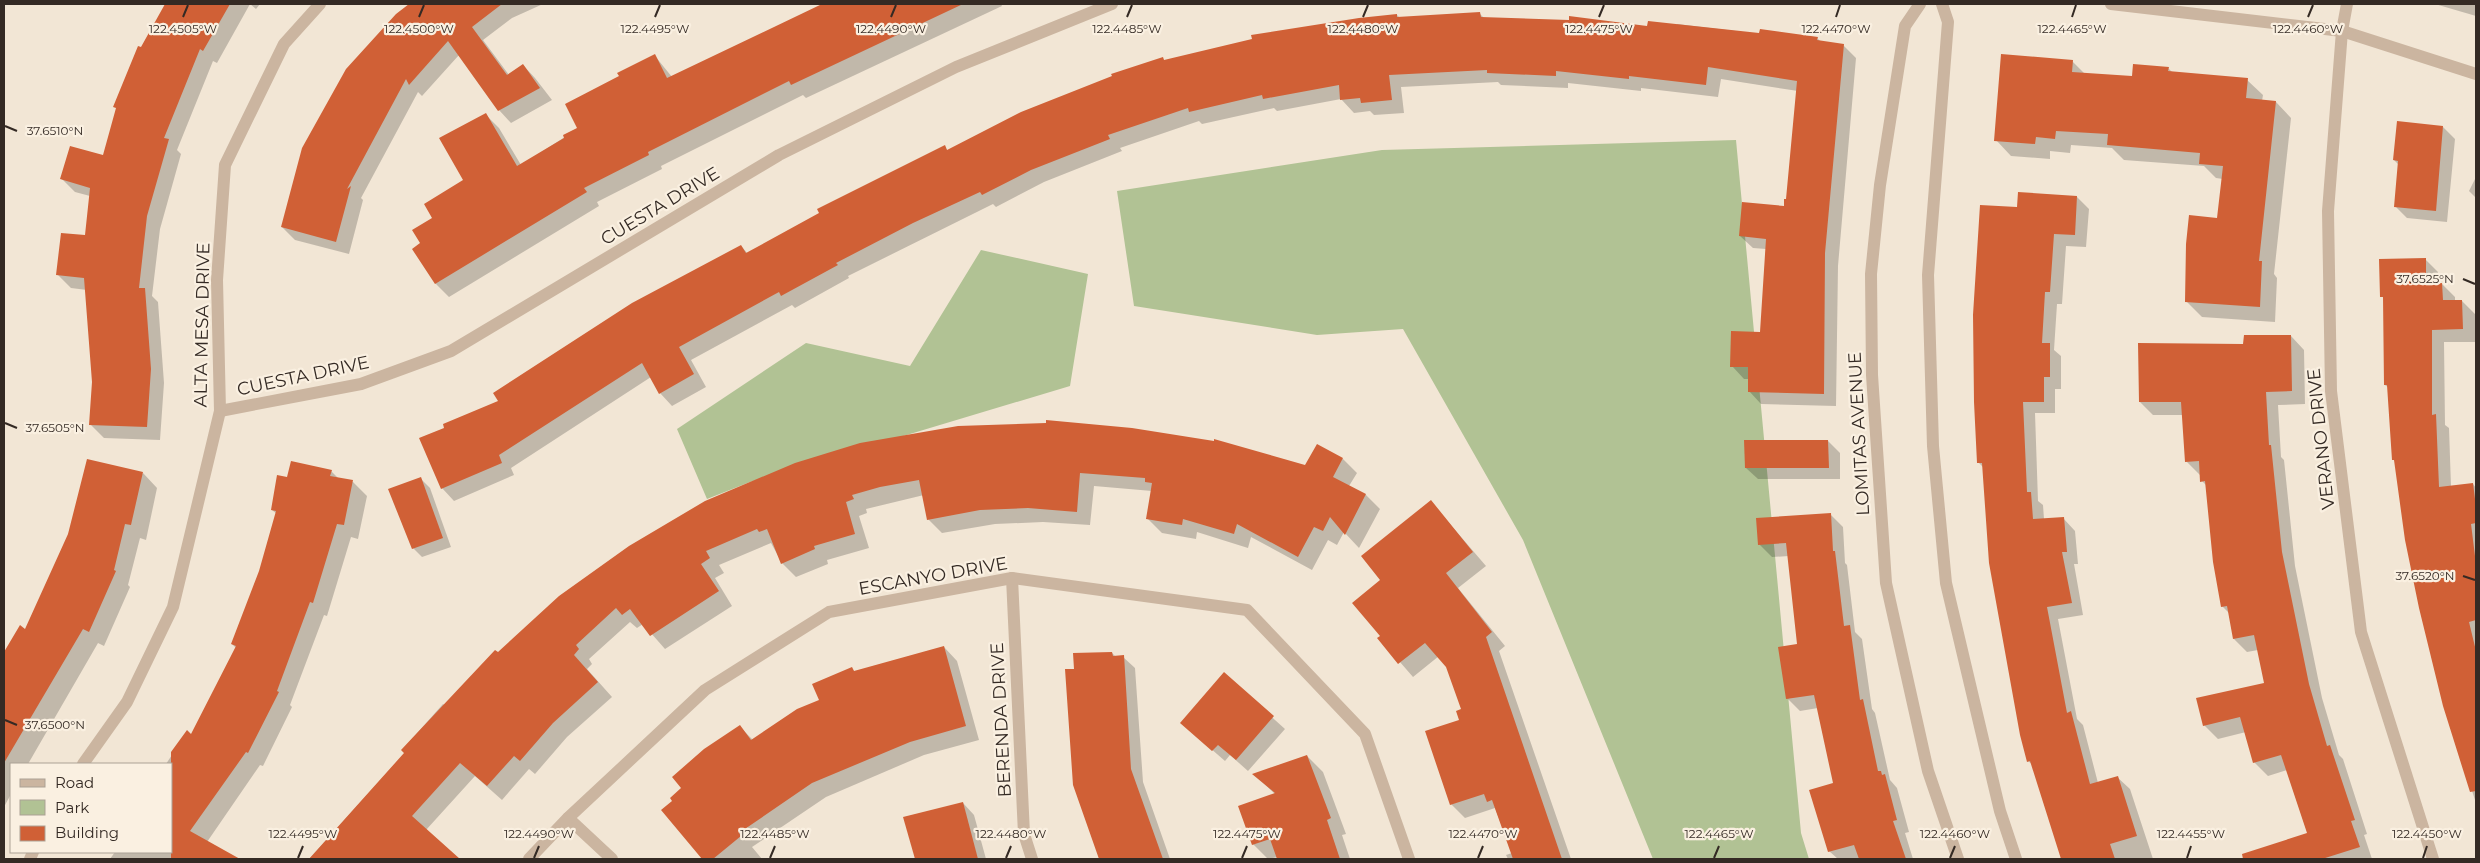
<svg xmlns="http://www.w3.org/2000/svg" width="2480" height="863" viewBox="0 0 2480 863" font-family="Montserrat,sans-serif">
	<rect width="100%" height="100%" fill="#f2e6d5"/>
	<g fill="#b1c294">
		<path d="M1736 140 1801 833 1809 859H1653L1523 540 1403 329 1317 335 1134 306 1117 191 1382 150Z"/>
		<path d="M981 250 1088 274 1070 386 750 482 707 499 677 429 806 343 910 366Z"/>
	</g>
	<g fill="#0003">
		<path d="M166 4H260L256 9 250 4 217 63 213 61 177 150 181 154 160 229 152 296 158 302 164 383 160 440 104 438 91 425 93 382 87 290 71 288 58 275 86 236 90 196 75 192 62 179 104 157 141 48Z"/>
		<path d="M411 4H543L512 18 483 40 509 75 523 65 535 78 552 100 511 123 499 110 459 55 422 96 418 92 361 198 363 200 349 254 295 240 282 227 397 14Z"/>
		<path d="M824 4 828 6 832 4H1001L1002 6 806 98 803 95 661 166 662 169 597 202 599 206 449 297 436 284 413 249 422 244 434 218 464 181 486 115 499 128 521 165 579 128 620 77 655 56 672 77Z"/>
		<path d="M2435 4H2476V16Z"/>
		<path d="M1480 14 1485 19 1648 27 1677 26V24L1760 34 1817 38 1821 42 1843 45 1856 58 1838 266 1836 406 1761 404 1749 391V379H1744L1732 366 1761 333 1766 249 1753 248 1740 236 1785 207 1787 201 1798 91 1721 79 1718 97 1641 88V91L1568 83V88L1501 85 1498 82 1401 87 1404 113 1374 115 1370 111 1354 113 1341 99 1277 111 1274 108 1202 124 1199 121 1120 148 1122 151 1044 182 996 207 993 204 848 276 849 278 795 308 792 305 691 360 706 387 672 406 660 393 651 377 511 468 514 475 454 501 442 488 446 428 500 402 741 246 748 254 944 147 948 151 1162 58 1165 61 1397 15 1400 18Z"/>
		<path d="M2072 61 2085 74 2134 77 2168 68 2172 72 2247 80 2263 95 2262 101 2276 102 2291 118 2274 274 2277 278 2275 322 2202 317 2186 301 2218 220 2223 179 2216 178 2204 166 2124 160 2112 148 2071 145 2070 153 2050 151V159L2011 156 1996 140Z"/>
		<path d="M2443 127 2455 139 2447 222 2407 218 2396 207 2399 165 2394 160Z"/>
		<path d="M2476 177V198L2469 191Z"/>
		<path d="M2077 197 2089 209 2086 247 2066 246 2062 304H2057L2054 350 2061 356V389H2055V413H2035L2038 501 2043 505 2044 519 2063 518 2075 531 2078 564H2074L2083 615 2058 619 2077 719 2083 725 2098 783 2117 777 2130 789 2153 859 2062 858 2033 765 2028 761 1984 468 1978 462 2018 208Z"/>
		<path d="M2425 259 2438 272V284H2442L2455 297V301H2462L2475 314V342H2444L2445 425 2449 428 2451 487 2473 484 2476 488V803L2444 706 2396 462 2393 459 2389 388 2385 385 2384 299 2382 296Z"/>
		<path d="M2291 336 2304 350 2305 404 2278 405 2281 457 2284 460 2295 566 2322 698 2339 755 2343 759 2367 834 2364 835 2372 859H2285L2279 843 2308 834 2287 770 2268 776 2254 762 2246 732 2218 739 2204 725 2266 684 2258 650 2247 652 2234 639 2229 613 2222 606 2207 486 2202 481 2200 475 2186 461 2183 415H2153L2140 402 2245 345Z"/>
		<path d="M1828 441 1840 453V479H1758L1746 468Z"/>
		<path d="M1343 459 1357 473 1349 486 1366 495 1380 509 1359 548 1344 532 1337 545 1328 540 1312 570 1251 537 1248 548 1197 532 1196 539 1162 533 1148 519 1152 491 1094 486 1090 525 1043 522 995 524 942 533 928 519 924 495 866 509 867 513 859 516 869 548 827 560 828 564 796 577 782 563 771 543 719 565 724 573 715 578 732 606 665 649 643 624 637 628 630 622 589 659 592 664 587 669 612 697 567 737 535 774 529 769 502 800 475 776 426 830 457 859H309L405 753 402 750 443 704 446 706 498 654 796 464 1306 467Z"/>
		<path d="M331 471 339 479 353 482 367 496 358 539 351 537 327 616 324 615 290 705 292 707 263 766 260 765 207 842 224 859H110L115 852H171V764H166L187 732 192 735 236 648 232 644 260 571 277 514 272 510 288 479Z"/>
		<path d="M143 473 157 488 146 540 140 538 128 585 130 587 104 646 98 643 28 764H11V794L4 807V654L20 627 26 631Z"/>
		<path d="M421 479 430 488 451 547 422 557 413 548Z"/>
		<path d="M1431 502 1486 566 1458 588 1505 646 1499 651 1571 859H1508L1506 855 1512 853 1495 808 1465 818 1451 804 1462 710 1447 667 1439 656 1413 677 1379 638 1381 636 1382 580Z"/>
		<path d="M1830 514 1843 527 1845 563 1847 565 1855 632 1862 639 1872 709 1875 713 1890 780 1897 788 1909 832 1905 833 1913 859H1838L1829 851 1834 784 1818 708 1800 711 1787 698 1799 646 1789 556 1772 557 1759 544Z"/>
		<path d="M944 647 957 661 979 740 924 755 826 797 752 847 762 859H703L663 811 674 801 740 727 753 740 821 701 852 669 855 672Z"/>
		<path d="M1112 653 1116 657H1123L1135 668 1143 782 1170 859H1101L1074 784 1075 670Z"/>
		<path d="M1224 674 1285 729 1248 771 1230 755 1225 761 1194 734Z"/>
		<path d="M1307 756 1323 772 1346 834 1342 835 1350 859H1279L1278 857 1268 859 1253 844 1275 794 1254 774Z"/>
		<path d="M963 803 974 815 986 859H916L905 817Z"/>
	</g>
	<g fill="#d06036">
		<path d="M165 4H230L203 51 200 49 164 138 169 139 147 216 139 288H145L151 369 147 427 89 425 92 382 84 278 56 275 61 233 85 235 90 188 60 179 70 146 103 155 116 108 113 107 138 46 141 47Z"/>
		<path d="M409 4H502L472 27 507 75 523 64 540 88 498 111 448 41 409 85 406 79 347 189 351 186 336 242 281 227 302 148 346 69 396 14Z"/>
		<path d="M822 4H963L791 85 789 81 648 152 649 155 584 188 587 192 435 284 412 249 420 243 412 230 432 218 424 204 463 180 439 138 486 113 517 166 564 138 563 135 577 128 565 104 619 76 617 73 655 54 667 78Z"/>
		<path d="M1480 12 1481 17 1569 20V16L1647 26 1648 21 1759 33 1760 29 1818 37 1817 40 1844 44 1825 253 1824 394 1748 392V367H1730L1731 331 1760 332 1766 239 1739 236 1742 202 1784 206V199H1786L1797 81 1708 67 1706 85 1629 76V79L1556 71V76L1487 73V70L1389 75 1392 100 1361 103 1360 98 1340 100 1339 85 1263 99 1262 95 1189 112 1188 108 1108 135 1110 139 1031 170 982 195 980 192 913 223 836 263 838 265 781 296 779 292 679 347 694 374 659 394 642 363 499 455 502 463 441 489 419 438 444 428 443 424 498 401 493 393 632 303 741 245 746 253 819 213 817 209 945 145 947 150 1021 112 1112 76 1111 74 1163 57 1164 60 1252 39 1251 35 1359 18 1397 14V17Z"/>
		<path d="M2001 54 2073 60 2072 72 2132 76 2133 64 2169 67 2168 71 2248 78 2246 98 2276 101 2259 261H2262L2260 307 2185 302 2186 244 2189 215 2217 218 2223 166 2199 164 2200 153 2107 145 2108 134 2056 131 2055 139 2036 137 2035 144 1994 141Z"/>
		<path d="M2397 121 2443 126 2436 211 2394 207 2398 161 2393 160Z"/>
		<path d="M2018 192 2077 196 2075 235 2054 234 2050 292H2045L2042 343H2050V377H2044V402H2023L2027 492H2031L2033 519 2064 517 2067 552H2062L2072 603 2047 607 2067 713 2071 711 2090 784 2118 776 2137 836 2110 844 2115 859H2061L2030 761 2027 762 2020 735 1989 563 1982 463H1977L1974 402 1973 315 1980 205 2017 207Z"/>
		<path d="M2426 258V284L2442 283 2443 300H2462L2463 329 2432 330V415L2436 414 2439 487 2473 483 2476 507V523L2471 524 2476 564V620L2469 622 2476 651V791L2470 792 2443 706 2419 608 2405 540 2394 460H2392L2387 385H2384L2383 297H2380L2379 259Z"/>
		<path d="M2244 335H2291L2292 391 2266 392 2269 445H2271L2282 552 2309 684 2327 746 2330 745 2355 820 2351 821 2360 847 2322 859H2243L2242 854 2307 833 2281 755 2253 763 2240 717 2203 726 2196 698 2264 683 2254 635 2233 639 2227 606 2221 607 2213 562 2205 481 2200 482 2199 461 2185 462 2181 402H2139L2138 343 2243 344Z"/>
		<path d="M1046 420 1132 428 1214 441V439L1305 465 1317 444 1343 458 1333 477 1366 494 1345 535 1330 517 1323 531 1314 527 1298 557 1237 524 1234 534 1183 519 1182 525 1146 519 1152 483 1145 482V478L1080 473 1077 512 1028 508 980 510 927 520 919 480 880 487 852 495 854 499 846 502 855 534 814 546 815 549 781 564 767 529 759 532 757 529 706 551 710 558 701 564 719 591 650 636 630 609 622 615 616 608 576 645 579 649 574 655 598 682 553 723 520 761 514 756 487 786 460 763 412 816 460 859H309L404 753 401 750 495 650 498 652 559 596 629 546 705 501 795 463 860 443 958 426 1046 423Z"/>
		<path d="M1744 440H1828L1829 468H1745Z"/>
		<path d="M87 459 143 472 131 525 125 524 114 570 116 571 89 632 83 629 4 763V652L20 625 25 629 68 534Z"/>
		<path d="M291 461 332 470 330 476 353 480 344 525 337 524 313 603 310 602 277 691 279 692 248 753 246 752 190 831 240 859H171V752L187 730 191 734 236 646 231 644 259 571 276 511 271 510 277 475 287 477Z"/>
		<path d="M421 477 443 538 412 549 388 489Z"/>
		<path d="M1431 500 1473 552 1446 573 1492 632 1486 637 1562 859H1513L1492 800 1487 802 1484 794 1450 805 1425 731 1459 720 1456 711 1461 709 1446 667 1425 643 1398 664 1377 638 1380 636 1352 603 1380 580 1361 556Z"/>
		<path d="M1831 513 1833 551H1835L1844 626 1850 625 1860 700 1863 699 1878 771H1881L1882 775 1885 774 1897 820 1893 821 1906 859H1859L1854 845 1828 852 1809 790 1833 783 1814 695 1786 699 1778 647 1797 644 1786 543 1758 545 1756 518Z"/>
		<path d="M944 646 966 726 910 742 812 783 739 833 741 836 713 859H702L661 810 672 801 670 798 681 788 672 777 704 749 740 725 751 740 797 709 819 700 812 684 852 667 854 671Z"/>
		<path d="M1112 652 1113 656 1124 655 1131 769 1163 859H1099L1073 785 1065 669H1074L1073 653Z"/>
		<path d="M1224 672 1274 716 1236 760 1218 745 1212 751 1180 723Z"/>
		<path d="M1307 755 1331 818 1327 820 1340 859H1277L1270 839 1252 845 1238 806 1275 793 1252 774Z"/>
		<path d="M963 802 978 859H915L903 817Z"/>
	</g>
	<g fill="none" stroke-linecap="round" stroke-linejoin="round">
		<g stroke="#cbb5a0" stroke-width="12">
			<path d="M1920 4 1905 26 1880 185 1871 274 1872 375 1886 583 1928 771 1958 859"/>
			<path d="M1942 4 1948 22 1928 275 1933 446 1946 583 2000 811 2016 859"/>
			<path d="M2111 4 2342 31 2476 74"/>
			<path d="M2347 4 2342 31 2328 211 2331 391 2361 632 2433 859"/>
			<path d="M220 411 361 384 451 351 779 155 956 67 1112 4"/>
			<path d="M1012 578 1024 834 1032 859"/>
			<path d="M83 764 127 702 173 607 220 411 217 280 225 165 284 44 320 4"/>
			<path d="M568 818 612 859"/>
			<path d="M30 859 33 852"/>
			<path d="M529 859 568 818 705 690 829 612 1012 578 1247 610 1365 734 1409 859"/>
		</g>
	</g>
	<path fill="none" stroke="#342a24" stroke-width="2" d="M183 17 188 5M419 17 424 5M655 17 660 5M891 17 896 5M1127 17 1132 5M1363 17 1368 5M1599 17 1604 5M1836 17 1840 5M2072 17 2076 5M2308 17 2313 5M5 126 17 131M2463 279 2475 284M5 423 17 428M2463 576 2475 580M5 720 17 725M298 858 303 846M534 858 539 846M770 858 775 846M1006 858 1011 846M1242 858 1247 846M1478 858 1483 846M1714 858 1719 846M1950 858 1955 846M2187 858 2191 846M2423 858 2427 846"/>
	<g text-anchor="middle" stroke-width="4.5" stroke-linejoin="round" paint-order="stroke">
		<g font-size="18" fill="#342a24" stroke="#faf0e1">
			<text transform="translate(660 206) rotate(-31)" y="6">CUESTA DRIVE</text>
			<text transform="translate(202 325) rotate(-89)" y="6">ALTA MESA DRIVE</text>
			<text transform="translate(303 376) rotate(-12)" y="6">CUESTA DRIVE</text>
			<text transform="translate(1859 434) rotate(-93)" y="6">LOMITAS AVENUE</text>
			<text transform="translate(2321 439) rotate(-96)" y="6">VERANO DRIVE</text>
			<text transform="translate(933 576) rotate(-10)" y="6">ESCANYO DRIVE</text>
			<text transform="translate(1001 720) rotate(-93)" y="6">BERENDA DRIVE</text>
		</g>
	</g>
	<g font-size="12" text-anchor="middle" fill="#342a24" stroke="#faf0e1" stroke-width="4.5" stroke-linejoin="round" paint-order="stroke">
		<text x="183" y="33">122.4505°W</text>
		<text x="419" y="33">122.4500°W</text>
		<text x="655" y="33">122.4495°W</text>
		<text x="891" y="33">122.4490°W</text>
		<text x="1127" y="33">122.4485°W</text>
		<text x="1363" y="33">122.4480°W</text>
		<text x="1599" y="33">122.4475°W</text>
		<text x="1836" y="33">122.4470°W</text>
		<text x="2072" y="33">122.4465°W</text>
		<text x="2308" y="33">122.4460°W</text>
		<text x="55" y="135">37.6510°N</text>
		<text x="2425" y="283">37.6525°N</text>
		<text x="55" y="432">37.6505°N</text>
		<text x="2425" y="580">37.6520°N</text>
		<text x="55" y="729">37.6500°N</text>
		<text x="303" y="838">122.4495°W</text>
		<text x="539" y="838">122.4490°W</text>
		<text x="775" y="838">122.4485°W</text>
		<text x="1011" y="838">122.4480°W</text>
		<text x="1247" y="838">122.4475°W</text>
		<text x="1483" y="838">122.4470°W</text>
		<text x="1719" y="838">122.4465°W</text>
		<text x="1955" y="838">122.4460°W</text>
		<text x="2191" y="838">122.4455°W</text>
		<text x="2427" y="838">122.4450°W</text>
	</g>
	<rect width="2480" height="863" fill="none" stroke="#342a24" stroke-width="10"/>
	<rect x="10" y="763" width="162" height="90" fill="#faf0e1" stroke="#aba195"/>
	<rect x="20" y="779" width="25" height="8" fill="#cbb5a0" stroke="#aba195"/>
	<text x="55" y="788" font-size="15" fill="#342a24">Road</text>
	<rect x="20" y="800" width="25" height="15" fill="#b1c294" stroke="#aba195"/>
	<text x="55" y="813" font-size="15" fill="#342a24">Park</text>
	<rect x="20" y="826" width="25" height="15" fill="#d06036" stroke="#aba195"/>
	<text x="55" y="838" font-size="15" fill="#342a24">Building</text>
</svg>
